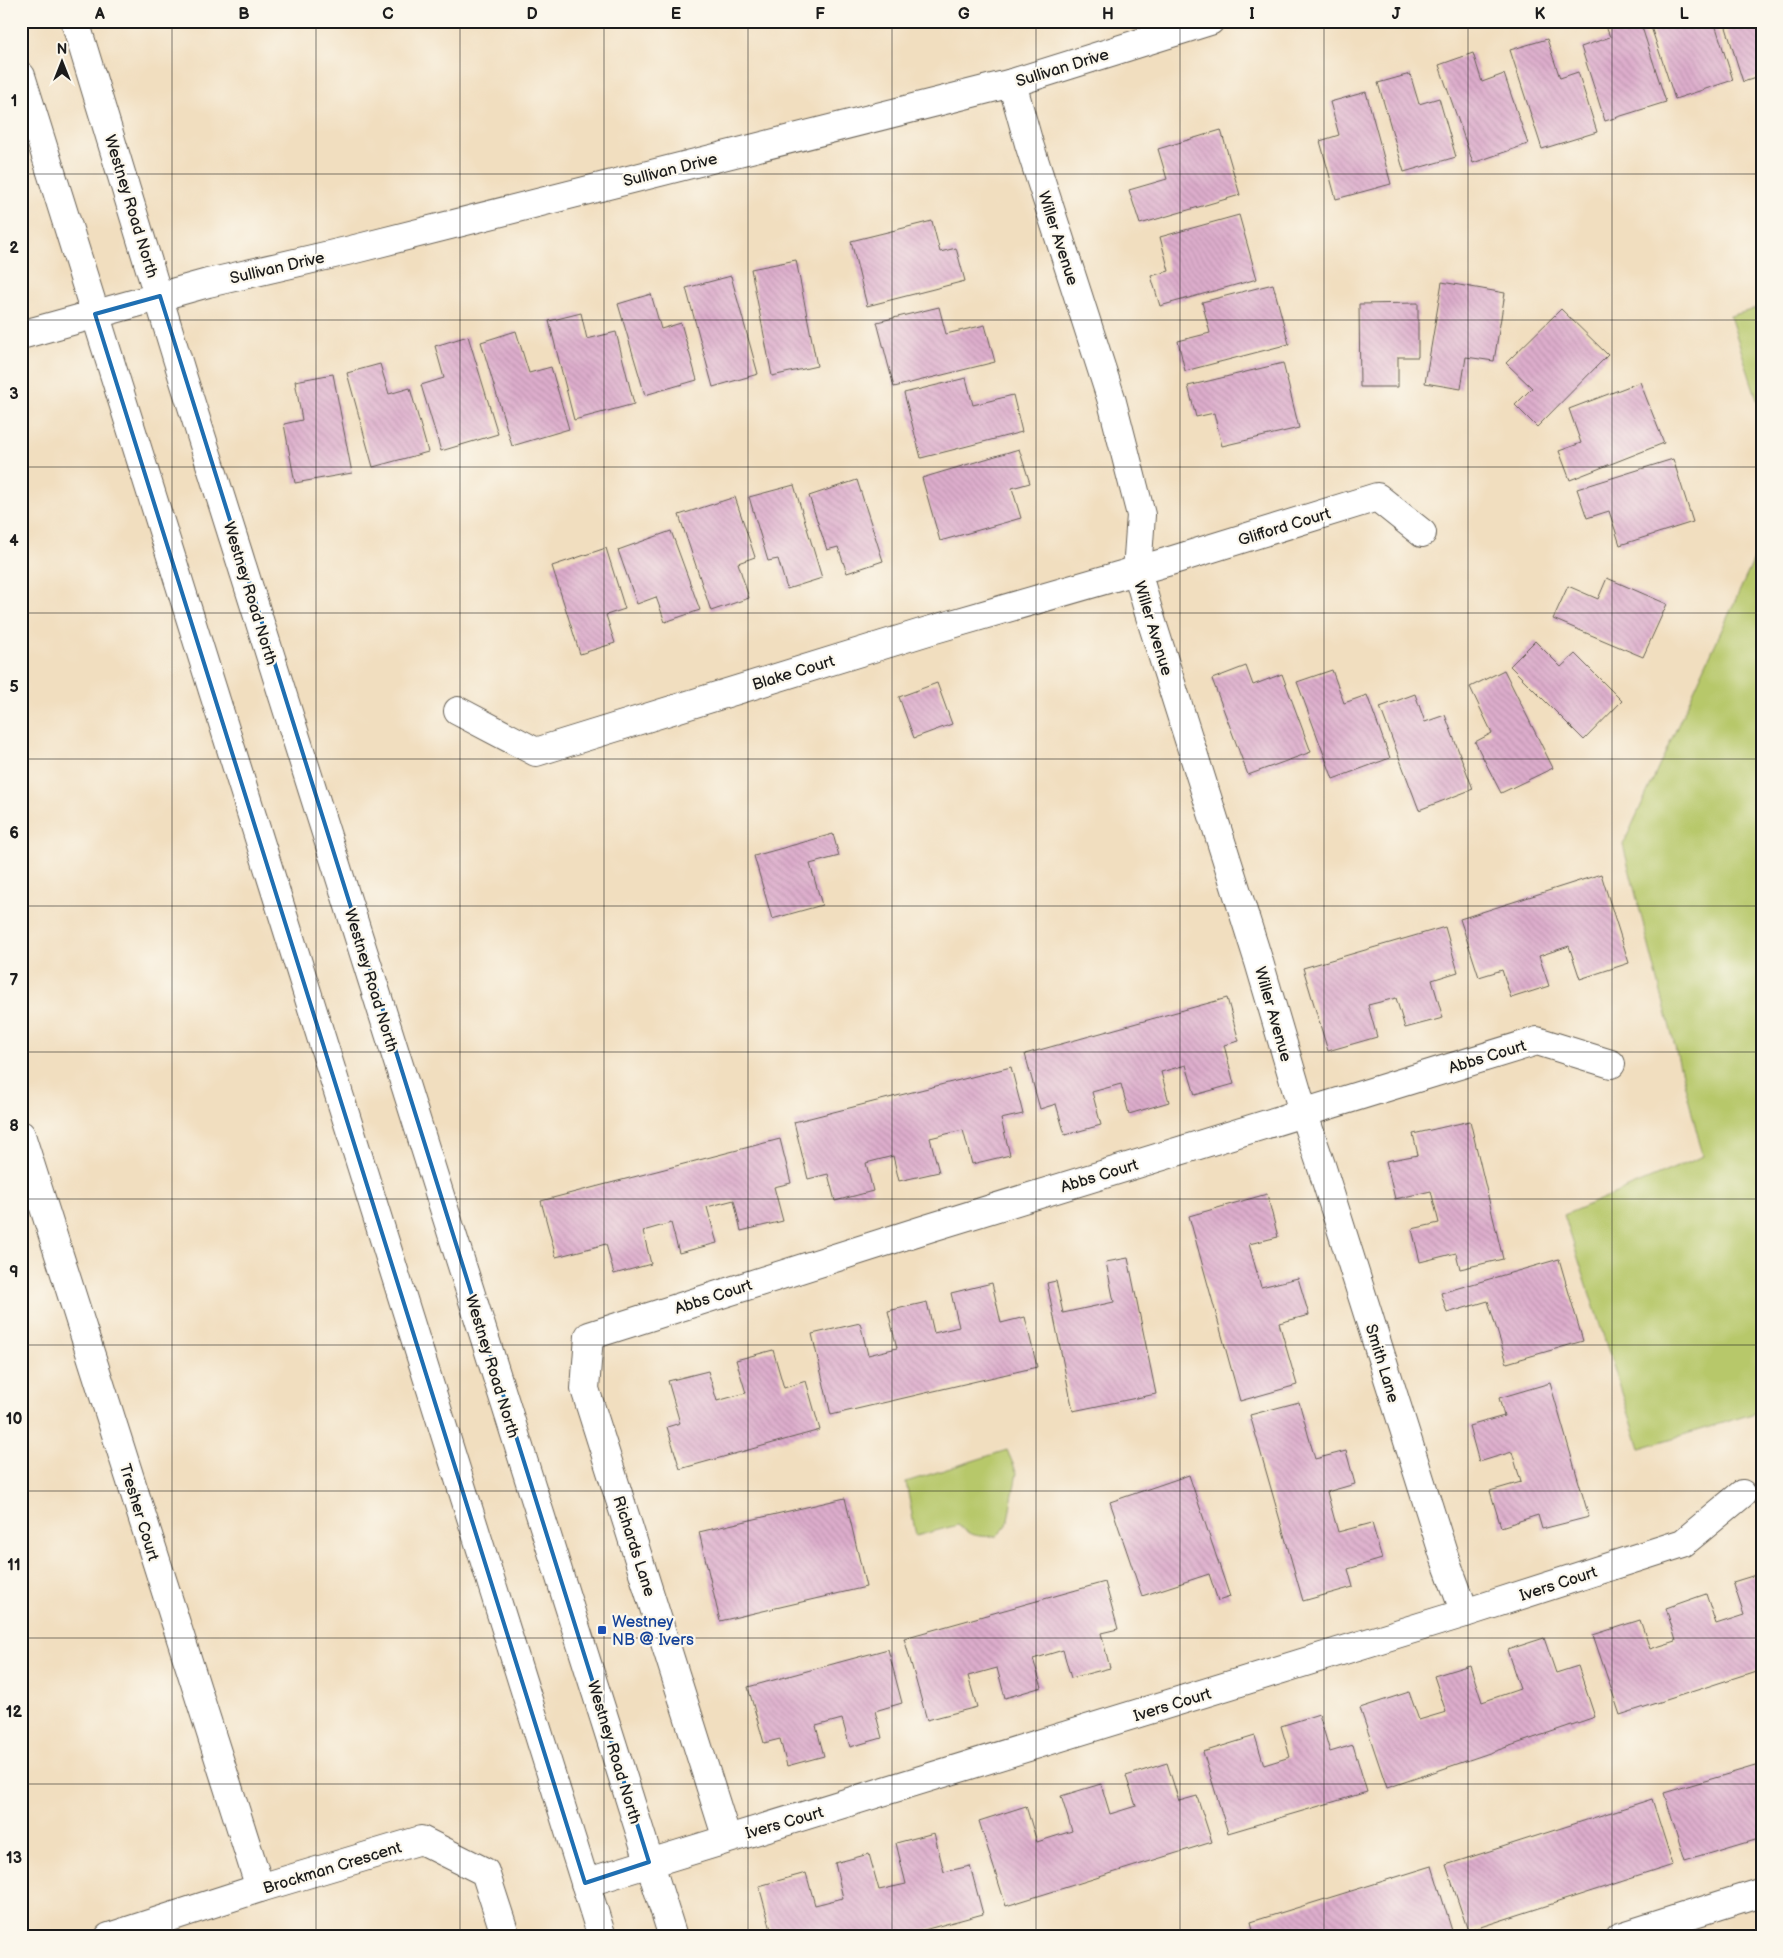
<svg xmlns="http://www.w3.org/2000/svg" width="1783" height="1958" viewBox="0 0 1783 1958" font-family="'Balsamiq Sans',sans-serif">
	<defs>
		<pattern id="building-back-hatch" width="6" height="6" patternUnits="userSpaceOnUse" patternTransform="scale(1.25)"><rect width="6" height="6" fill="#ddadcc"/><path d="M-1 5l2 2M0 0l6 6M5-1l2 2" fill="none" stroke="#bd94af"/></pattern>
	</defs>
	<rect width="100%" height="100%" fill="#fbf7ec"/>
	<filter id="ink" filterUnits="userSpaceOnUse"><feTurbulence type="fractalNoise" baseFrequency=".02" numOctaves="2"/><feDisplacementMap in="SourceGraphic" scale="10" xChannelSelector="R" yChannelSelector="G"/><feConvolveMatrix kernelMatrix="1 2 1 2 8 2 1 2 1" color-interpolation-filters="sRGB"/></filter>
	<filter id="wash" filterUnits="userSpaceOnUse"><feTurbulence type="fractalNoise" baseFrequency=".0096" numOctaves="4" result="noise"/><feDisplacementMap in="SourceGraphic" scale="20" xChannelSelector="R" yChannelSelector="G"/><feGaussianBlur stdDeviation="1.12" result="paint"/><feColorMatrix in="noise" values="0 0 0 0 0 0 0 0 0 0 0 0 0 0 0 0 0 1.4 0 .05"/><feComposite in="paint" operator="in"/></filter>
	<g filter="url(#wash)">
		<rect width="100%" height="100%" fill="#f1debf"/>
		<g fill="#b7c86b" stroke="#6a7244">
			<path d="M1762 307V415L1730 316Z"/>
			<path d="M1762 542V1411L1640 1448 1564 1215 1703 1156 1623 845Z"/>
			<path d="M1007 1450 1017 1473 1007 1525 997 1536C981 1537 971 1537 958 1525L916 1536 906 1482Z"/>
		</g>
		<g id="blocks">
			<g fill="url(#building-back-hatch)">
				<path d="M1604 21H1640L1666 102 1605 121 1581 47 1610 37Z"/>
				<path d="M1649 21H1700L1701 24 1714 21 1733 80 1675 99Z"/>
				<path d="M1724 21H1762V76L1743 82Z"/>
				<path d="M1547 39 1560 78 1578 72 1597 132 1542 149 1510 50Z"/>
				<path d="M1473 53 1482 82 1504 74 1528 144 1473 163 1439 65Z"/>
				<path d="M1410 74 1419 104 1439 98 1456 157 1404 172 1378 83Z"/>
				<path d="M1366 92 1391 184 1336 199 1320 141 1339 135 1330 102Z"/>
				<path d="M1221 130 1240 195 1140 224 1129 190 1167 179 1158 149Z"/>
				<path d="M1239 215 1257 279 1160 306 1151 276 1169 271 1160 237Z"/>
				<path d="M932 221 940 252 956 248 965 281 867 306 851 241Z"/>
				<path d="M796 260 817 366 772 376 751 269Z"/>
				<path d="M731 276 758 374 713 387 686 288Z"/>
				<path d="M1442 282 1505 293 1494 361 1466 357 1461 389 1425 383Z"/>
				<path d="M1273 284 1289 344 1185 371 1178 341 1210 333 1202 302Z"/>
				<path d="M651 294 661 329 681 323 697 380 645 395 618 304Z"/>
				<path d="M1418 303V357H1398V387H1360L1359 304Z"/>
				<path d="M939 307 946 334 985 325 995 362 894 387 877 322Z"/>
				<path d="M1561 309 1608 355 1537 427 1515 405 1532 388 1506 363Z"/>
				<path d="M581 313 587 339 616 332 634 404 574 420 549 321Z"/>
				<path d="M516 331 529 373 551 367 569 429 512 446 481 342Z"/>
				<path d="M468 336 498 434 441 451 421 385 444 378 435 346Z"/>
				<path d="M1283 363 1299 428 1222 446 1214 413 1196 417 1188 386Z"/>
				<path d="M380 364 389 394 410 388 428 452 373 467 347 373Z"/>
				<path d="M333 374 352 473 295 483 284 424 302 420 295 381Z"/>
				<path d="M966 378 973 405 1013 395 1022 432 921 458 904 393Z"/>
				<path d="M1640 382 1664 443 1570 480 1559 451 1581 443 1569 409Z"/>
				<path d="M1019 449 1030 483 1012 488 1021 518 940 541 922 478Z"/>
				<path d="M1673 459 1693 522 1620 545 1609 511 1587 518 1577 489Z"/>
				<path d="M857 480 883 561 847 573 838 547 827 550 809 496Z"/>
				<path d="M794 485 822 578 787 589 778 559 768 561 749 497Z"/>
				<path d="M735 497 755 557 738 563 749 598 711 611 679 515Z"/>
				<path d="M671 531 700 610 665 622 656 597 637 604 618 550Z"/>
				<path d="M606 548 625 609 606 615 615 643 580 654 552 566Z"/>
				<path d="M1607 578 1667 604 1643 657 1553 619 1568 586 1598 599Z"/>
				<path d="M1535 641 1561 667 1575 654 1622 701 1584 740 1510 666Z"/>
				<path d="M1246 666 1253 685 1282 674 1311 752 1248 775 1212 679Z"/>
				<path d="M1332 670 1344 703 1367 695 1390 758 1333 779 1297 682Z"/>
				<path d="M1504 670 1553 768 1501 793 1475 742 1492 733 1470 687Z"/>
				<path d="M937 683 952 724 914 738 899 697Z"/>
				<path d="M1415 694 1425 722 1445 715 1473 789 1419 810 1380 707Z"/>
				<path d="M833 834 839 856 810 864 822 905 772 919 754 856Z"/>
				<path d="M1601 874 1629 963 1580 979 1569 946 1539 956 1549 986 1511 998 1502 970 1479 977 1460 919Z"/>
				<path d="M1445 927 1458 972 1432 980 1443 1018 1405 1028 1396 998 1368 1005 1377 1037 1328 1051 1303 968Z"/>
				<path d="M1227 998 1239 1041 1224 1045 1234 1084 1195 1095 1186 1065 1161 1072 1169 1102 1129 1114 1121 1084 1092 1092 1101 1125 1065 1135 1056 1104 1040 1109 1025 1054Z"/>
				<path d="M1011 1067 1023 1114 1001 1119 1010 1155 972 1164 963 1130 930 1138 939 1172 899 1181 893 1156 866 1163 873 1191 835 1201 828 1174 808 1179 794 1122Z"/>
				<path d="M1470 1121 1503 1259 1460 1269 1456 1253 1420 1262 1412 1229 1439 1223 1431 1191 1395 1199 1386 1161 1418 1155 1413 1134Z"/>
				<path d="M780 1139 791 1183 774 1187 783 1221 741 1231 734 1200 707 1207 717 1243 679 1253 671 1223 643 1231 651 1264 614 1274 606 1244 556 1257 541 1201Z"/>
				<path d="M1267 1194 1278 1237 1249 1244 1261 1287 1298 1278 1309 1315 1279 1323 1297 1385 1240 1401 1189 1216Z"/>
				<path d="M1128 1258 1156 1394 1073 1411 1047 1283 1056 1281 1063 1313 1114 1302 1106 1262Z"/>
				<path d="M1559 1259 1583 1341 1507 1363 1488 1301 1447 1313 1441 1293Z"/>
				<path d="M992 1283 1001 1323 1025 1317 1037 1367 831 1415 812 1334 860 1323 868 1355 897 1348 888 1311 927 1302 934 1333 959 1327 951 1293Z"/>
				<path d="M773 1350 784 1388 806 1381 820 1430 680 1469 667 1427 680 1423 668 1381 708 1371 717 1401 746 1393 736 1360Z"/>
				<path d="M1550 1383 1589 1517 1542 1529 1538 1515 1501 1527 1490 1491 1521 1482 1512 1452 1479 1462 1469 1426 1504 1416 1499 1398Z"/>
				<path d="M1299 1402 1315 1459 1346 1451 1355 1484 1327 1492 1338 1532 1372 1523 1382 1559 1348 1569 1353 1587 1303 1601 1250 1415Z"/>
				<path d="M1189 1475 1230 1597 1218 1601 1209 1574 1142 1596 1110 1502Z"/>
				<path d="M845 1498 866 1587 720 1621 699 1532Z"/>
				<path d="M1762 1573V1669L1620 1715 1593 1635 1640 1620 1650 1649 1676 1641 1666 1608 1706 1594 1716 1624 1744 1615 1733 1582Z"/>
				<path d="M1105 1582 1118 1629 1101 1633 1110 1668 1071 1678 1063 1650 1033 1659 1042 1687 1005 1698 997 1668 968 1676 977 1707 927 1720 904 1638Z"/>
				<path d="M1544 1638 1556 1673 1578 1666 1595 1717 1387 1788 1360 1708 1409 1692 1419 1720 1446 1712 1434 1676 1470 1665 1482 1702 1520 1689 1507 1650Z"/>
				<path d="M888 1649 902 1703 875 1711 882 1738 850 1747 842 1719 816 1726 824 1756 787 1766 780 1739 764 1743 748 1687Z"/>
				<path d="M1319 1714 1330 1752 1353 1745 1367 1792 1228 1833 1203 1752 1255 1736 1264 1765 1290 1757 1281 1726Z"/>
				<path d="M1167 1763 1179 1801 1197 1796 1212 1842 1006 1906 979 1821 1026 1806 1037 1842 1072 1831 1061 1796 1101 1784 1110 1814 1136 1806 1126 1776Z"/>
				<path d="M1762 1764V1838L1685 1861 1664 1793Z"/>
				<path d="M1652 1799 1673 1865 1468 1931 1446 1865Z"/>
				<path d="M934 1833 944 1872 970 1866 983 1914 898 1937H773L759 1886 806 1873 815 1905 843 1898 835 1863 869 1854 879 1890 906 1884 896 1843Z"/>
				<path d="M1432 1866 1453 1934 1444 1937H1255L1251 1922Z"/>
			</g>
		</g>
	</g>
	<g filter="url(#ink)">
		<use href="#blocks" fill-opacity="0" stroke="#676055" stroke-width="1"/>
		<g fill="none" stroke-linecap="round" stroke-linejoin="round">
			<defs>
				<g id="minor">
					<path d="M1012 83 1029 144 1111 398 1141 515 1137 571 1148 610 1259 962 1303 1112 1321 1165 1445 1559 1465 1613"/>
					<path d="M21 335 208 283 351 250 1012 83 1210 21"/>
					<path d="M458 711 536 752 928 631 1170 561 1377 497 1422 533"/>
					<path d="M21 1135 260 1888"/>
					<path d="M727 1839 585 1389 589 1336 929 1228 1537 1041 1611 1064"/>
					<path d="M585 1883 1465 1613 1683 1543 1742 1494"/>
					<path d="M109 1937 260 1888 421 1840 485 1872 506 1937"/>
					<path d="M1620 1937 1762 1892"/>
				</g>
				<g id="major">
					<path d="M75 21 183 378 673 1937"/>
					<path d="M21 76 602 1937"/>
				</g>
			</defs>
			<use href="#minor" stroke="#676055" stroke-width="30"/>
			<use href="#major" stroke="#676055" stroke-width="30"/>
			<use href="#minor" stroke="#fff" stroke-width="28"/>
			<use href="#major" stroke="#fff" stroke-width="28"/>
		</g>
	</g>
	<path fill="none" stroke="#1f6fb2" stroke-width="4" stroke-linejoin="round" d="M160 296 649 1862 585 1883 95 314Z"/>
	<path fill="none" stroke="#1c1c1c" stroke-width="1" stroke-opacity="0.55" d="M172 21V1937M316 21V1937M460 21V1937M604 21V1937M748 21V1937M892 21V1937M1036 21V1937M1180 21V1937M1324 21V1937M1468 21V1937M1612 21V1937M21 174H1762M21 320H1762M21 467H1762M21 613H1762M21 759H1762M21 906H1762M21 1052H1762M21 1199H1762M21 1345H1762M21 1491H1762M21 1638H1762M21 1784H1762"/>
	<rect fill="#1a4fb4" stroke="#fbf7ec" stroke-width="2" x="597" y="1625" width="10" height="10" rx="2.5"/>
	<g text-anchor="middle" stroke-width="4.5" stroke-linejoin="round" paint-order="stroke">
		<g font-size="16" fill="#1c1c1c" stroke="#fbf7ec">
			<text transform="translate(1062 67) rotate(-17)" y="6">Sullivan Drive</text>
			<text transform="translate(670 169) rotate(-14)" y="6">Sullivan Drive</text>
			<text transform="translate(132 206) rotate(73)" y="6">Westney Road North</text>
			<text transform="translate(1059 238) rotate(72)" y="6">Willer Avenue</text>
			<text transform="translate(277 267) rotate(-13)" y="6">Sullivan Drive</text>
			<text transform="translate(1284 526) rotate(-17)" y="6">Glifford Court</text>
			<text transform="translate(251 593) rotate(73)" y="6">Westney Road North</text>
			<text transform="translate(1154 628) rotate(73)" y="6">Willer Avenue</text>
			<text transform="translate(793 672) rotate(-17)" y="6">Blake Court</text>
			<text transform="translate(372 980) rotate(73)" y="6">Westney Road North</text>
			<text transform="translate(1274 1014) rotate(74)" y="6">Willer Avenue</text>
			<text transform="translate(1487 1056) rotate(-17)" y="6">Abbs Court</text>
			<text transform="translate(1099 1175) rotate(-17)" y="6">Abbs Court</text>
			<text transform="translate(713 1296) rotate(-18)" y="6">Abbs Court</text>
			<text transform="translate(1383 1363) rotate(73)" y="6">Smith Lane</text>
			<text transform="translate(493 1366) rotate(73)" y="6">Westney Road North</text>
			<text transform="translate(140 1512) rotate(73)" y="6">Tresher Court</text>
			<text transform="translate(635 1546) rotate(72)" y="6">Richards Lane</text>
			<text transform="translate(1558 1583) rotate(-18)" y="6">Ivers Court</text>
			<text transform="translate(1172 1704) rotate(-17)" y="6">Ivers Court</text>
			<text transform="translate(615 1752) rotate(73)" y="6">Westney Road North</text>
			<text transform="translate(784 1822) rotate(-16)" y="6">Ivers Court</text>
			<text transform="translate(332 1867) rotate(-17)" y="6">Brockman Crescent</text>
		</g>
		<g font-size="16" fill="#164399" stroke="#fbf7ec" text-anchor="start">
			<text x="612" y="1627">Westney<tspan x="612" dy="18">NB @ Ivers</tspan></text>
		</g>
	</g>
	<rect width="1783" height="1958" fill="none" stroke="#fbf7ec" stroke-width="55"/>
	<g transform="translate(62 62)" stroke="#fbf7ec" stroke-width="4" paint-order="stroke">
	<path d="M0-4L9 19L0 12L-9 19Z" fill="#1c1c1c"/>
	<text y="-8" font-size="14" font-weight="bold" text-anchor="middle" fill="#1c1c1c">N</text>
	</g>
	<rect x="28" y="28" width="1728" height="1902" fill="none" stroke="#1c1c1c" stroke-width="2"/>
	<g font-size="16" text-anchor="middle" font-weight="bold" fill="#1c1c1c">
		<text x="100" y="19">A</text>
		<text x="244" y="19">B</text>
		<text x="388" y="19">C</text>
		<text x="532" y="19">D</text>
		<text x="676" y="19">E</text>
		<text x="820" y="19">F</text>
		<text x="964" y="19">G</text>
		<text x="1108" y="19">H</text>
		<text x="1252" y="19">I</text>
		<text x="1396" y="19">J</text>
		<text x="1540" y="19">K</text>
		<text x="1684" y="19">L</text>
		<text x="14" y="106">1</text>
		<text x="14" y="253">2</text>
		<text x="14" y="399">3</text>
		<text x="14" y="546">4</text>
		<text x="14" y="692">5</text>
		<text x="14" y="838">6</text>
		<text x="14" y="985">7</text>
		<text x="14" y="1131">8</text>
		<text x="14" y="1277">9</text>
		<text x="14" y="1424">10</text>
		<text x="14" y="1570">11</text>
		<text x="14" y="1717">12</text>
		<text x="14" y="1863">13</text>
	</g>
</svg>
